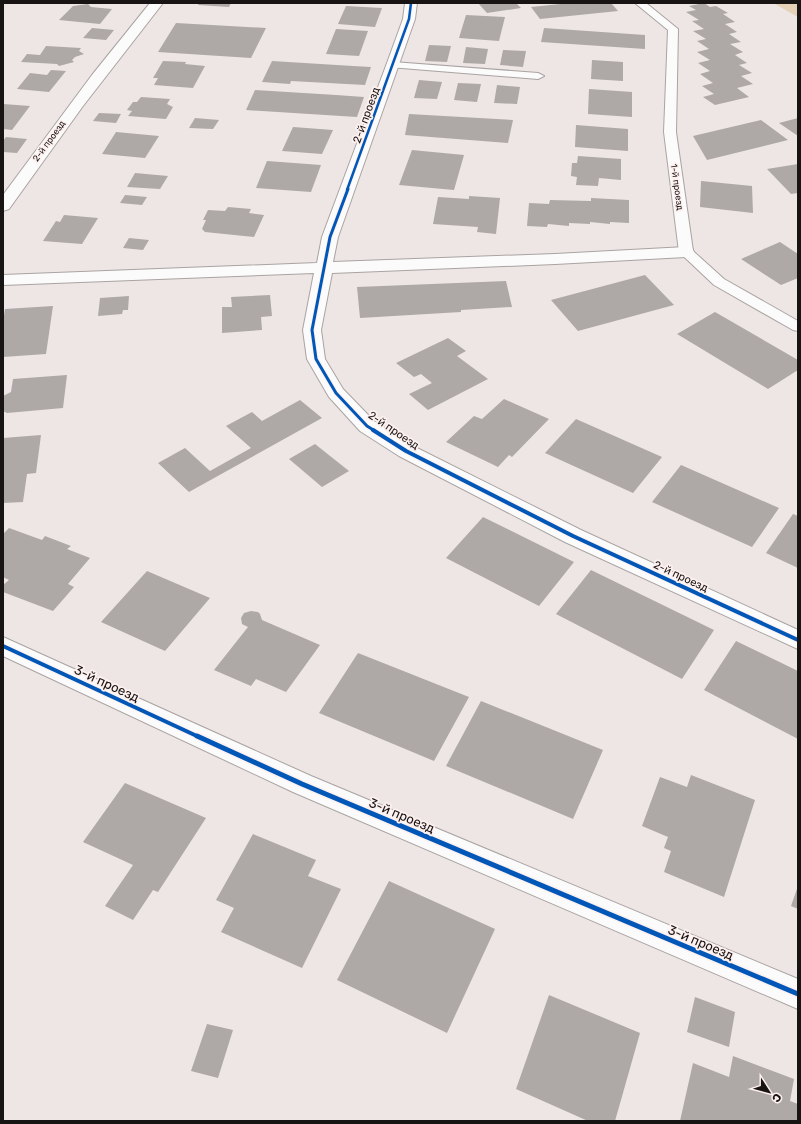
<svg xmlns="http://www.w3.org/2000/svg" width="801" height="1124" viewBox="0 0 801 1124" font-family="Rubik,sans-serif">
	<rect width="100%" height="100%" fill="#eee6e5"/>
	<path fill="#e5d1b8" d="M773 3H798V17Z"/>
	<g fill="#aea8a6">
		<path d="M199 3H231L229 7 198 5Z"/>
		<path d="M478 3H516L521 8 487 13Z"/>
		<path d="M570 3H611L618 11 540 19 531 7Z"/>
		<path d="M704 3 710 7 716 6 728 13 723 14 735 22 725 24 737 32 729 34 741 42 730 44 743 52 735 55 747 63 739 65 752 73 741 76 753 84 737 88 749 97 715 105 703 97 714 94 702 86 713 83 700 74 710 71 698 63 710 60 697 52 709 49 697 41 706 39 693 31 704 29 692 21 699 20 686 12 696 10 689 6Z"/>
		<path d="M88 4 91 7 112 9 100 24 59 20 73 6Z"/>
		<path d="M346 6 382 8 375 27 338 24Z"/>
		<path d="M466 15 505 17 499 41 459 38Z"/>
		<path d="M176 23 266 28 251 58 158 52Z"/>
		<path d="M92 28 114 30 106 40 83 38Z"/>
		<path d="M544 28 645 35V49L541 42Z"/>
		<path d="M336 29 368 31 359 56 326 54Z"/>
		<path d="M429 45 451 46 447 62 425 61Z"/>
		<path d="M46 46 81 48 79 51 84 54 75 57 72 60 74 62 59 66 57 64 21 62 27 54 40 55Z"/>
		<path d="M466 47 488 49 485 64 463 63Z"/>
		<path d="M503 50 526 51 523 67 500 65Z"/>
		<path d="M592 60 623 62V81L591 79Z"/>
		<path d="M163 61 186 62 185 64 205 66 193 88 154 85 158 78H153Z"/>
		<path d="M272 61 353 66 371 67 365 85 291 81 290 84 262 82Z"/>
		<path d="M51 70 66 71 49 92 17 89 30 73 47 75Z"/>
		<path d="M419 80 442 82 437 99 414 98Z"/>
		<path d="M458 83 481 84 477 102 454 100Z"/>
		<path d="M497 85 520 87 517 104 494 103Z"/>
		<path d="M589 89 632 92V117L588 114Z"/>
		<path d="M255 90 336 95 364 97 357 117 246 110Z"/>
		<path d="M141 97 170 99 167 104 173 107 166 119 128 116 132 111 127 110 133 102H137Z"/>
		<path d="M3 104 30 106 12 130 3 129Z"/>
		<path d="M99 113 121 114 116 123 93 121Z"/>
		<path d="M409 114 513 120 508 143 405 135Z"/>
		<path d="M195 118 219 120 213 129 189 128Z"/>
		<path d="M798 118V136L779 123Z"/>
		<path d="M761 120 788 140 707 160 693 136Z"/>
		<path d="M576 125 628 129V151L575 147Z"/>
		<path d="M293 127 333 130 322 154 282 151Z"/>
		<path d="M116 132 159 136 145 158 102 154Z"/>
		<path d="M6 137 27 139 17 153 3 152V141Z"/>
		<path d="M412 150 464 155 454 190 399 185Z"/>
		<path d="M578 156 621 159V180L599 178 598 186 576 185 577 177 571 176 572 163H577Z"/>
		<path d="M267 161 321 165 311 192 256 188Z"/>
		<path d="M798 164V193L791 194 767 169Z"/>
		<path d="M135 173 168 176 160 189 127 187Z"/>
		<path d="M701 181 752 186 753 213 700 207Z"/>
		<path d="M125 195 147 197 142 205 120 203Z"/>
		<path d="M469 196 500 198 496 234 477 232 478 227 433 224 438 197 469 199Z"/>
		<path d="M591 198 629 200V223L610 222V224L590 222V224L569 223V226L548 224 547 227 527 226 529 203 549 204 550 200 591 201Z"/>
		<path d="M228 207 251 209 249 213 264 215 254 237 205 232 202 229 206 220H203L208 210 225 211Z"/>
		<path d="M64 215 98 218 82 244 43 241 56 221 60 222Z"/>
		<path d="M129 238 149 240 143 250 123 248Z"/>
		<path d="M780 242 798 254V278L781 285 741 259Z"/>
		<path d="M645 275 674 305 578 331 551 300Z"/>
		<path d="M506 281 512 307 461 310V312L360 318 357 287Z"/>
		<path d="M270 295 272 316 261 317 262 330 222 333V307H232L231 297Z"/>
		<path d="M129 296 128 310H123L122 314 98 316 100 298Z"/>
		<path d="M53 306 46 354 3 357V322L5 309Z"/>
		<path d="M715 312 798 360V370L768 389 677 334Z"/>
		<path d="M448 338 466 351 457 356 488 379 428 410 409 394 432 383 421 374 414 377 396 363Z"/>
		<path d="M67 375 63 408 7 413 3 411V396L11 392 13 379Z"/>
		<path d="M504 399 549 419 512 457 509 455 498 467 446 442 474 416 482 419Z"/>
		<path d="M300 400 322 418 189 492 158 463 185 448 210 471 251 448 226 426 252 412 262 421Z"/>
		<path d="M576 419 662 457 633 493 545 453Z"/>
		<path d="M41 435 36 473 27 474 23 502 3 503V438Z"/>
		<path d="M315 444 349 471 322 487 289 459Z"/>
		<path d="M681 465 779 508 752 547 652 502Z"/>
		<path d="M793 514 798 516V568L766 553Z"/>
		<path d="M483 517 574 562 539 606 446 558Z"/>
		<path d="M9 528 42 540 45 536 71 546 67 549 90 558 68 584 74 587 53 611 3 592V585L9 580 3 577V534Z"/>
		<path d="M591 570 714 630 682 679 556 614Z"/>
		<path d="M147 571 210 598 165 651 101 622Z"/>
		<path d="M251 611 258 612 260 614 262 620 320 645 286 692 256 679 251 686 214 670 248 627 242 624 241 618 244 613Z"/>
		<path d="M736 641 798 671V739L704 690Z"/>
		<path d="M358 653 469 697 434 761 319 713Z"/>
		<path d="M481 701 603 750 573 819 446 766Z"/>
		<path d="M691 775 755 800 724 897 664 872 671 851 664 848 668 837 642 826 660 777 687 787Z"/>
		<path d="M125 783 206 818 158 892 153 890 133 920 105 906 133 865 83 842Z"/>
		<path d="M253 834 316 860 308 876 341 889 302 968 221 932 234 908 216 900Z"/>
		<path d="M389 881 495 929 447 1033 337 980Z"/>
		<path d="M798 886V909L791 906Z"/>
		<path d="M549 995 640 1033 615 1121H588L516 1089Z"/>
		<path d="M695 997 735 1012 729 1047 687 1032Z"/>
		<path d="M207 1024 233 1030 218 1078 191 1071Z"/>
		<path d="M733 1056 794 1079 790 1101 798 1104V1121H680L693 1063 729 1077Z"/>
	</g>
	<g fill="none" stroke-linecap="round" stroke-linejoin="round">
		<defs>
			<g id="lane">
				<path d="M635 3H646L678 29 676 132 693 251 724 279 798 321V331L793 330 714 285 679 252 664 132 668 30Z"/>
				<path d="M393 62 538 73 544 76 538 79 389 67 388 65Z"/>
			</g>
			<g id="street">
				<path d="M150 3H163L83 106 9 209 3 211V195L92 75Z"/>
				<path d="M405 3H417L415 19 338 237 333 262 555 254 686 247 692 248 694 252 692 256 686 257 555 264 332 273 321 330 325 359 343 389 374 421 413 446 581 530 798 630V649L565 542 399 456 360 431 329 397 307 359 303 330 314 273 3 285V275L317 263 322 237 387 63 403 19Z"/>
				<path d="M3 637 311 776 798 979V1009L293 792 3 656Z"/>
			</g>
		</defs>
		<use href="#lane" stroke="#a9a3a2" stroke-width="2"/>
		<use href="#street" stroke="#a9a3a2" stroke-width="2"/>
		<use href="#lane" fill="#fcfbfb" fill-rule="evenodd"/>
		<use href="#street" fill="#fcfbfb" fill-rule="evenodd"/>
		<defs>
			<path id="cycleway-far3" d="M347 190 409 19 411 3"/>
			<path id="cycleway-far2" d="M348 189 330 237 312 330 316 359 336 393 367 426 375 431"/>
			<g id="cycleway-far1">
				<path d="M373 430 406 451 573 536 798 640"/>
				<path d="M3 646 199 737"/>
			</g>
			<path id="cycleway" d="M197 736 302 784 798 994"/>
		</defs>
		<use href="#cycleway-far3" stroke="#fdf1ef" stroke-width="4"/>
		<use href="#cycleway-far2" stroke="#fdf1ef" stroke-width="5"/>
		<use href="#cycleway-far1" stroke="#fdf1ef" stroke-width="6"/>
		<use href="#cycleway" stroke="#fdf1ef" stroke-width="8"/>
		<use href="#cycleway-far3" stroke="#0057b8" stroke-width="2.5"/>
		<use href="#cycleway-far2" stroke="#0057b8" stroke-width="3"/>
		<use href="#cycleway-far1" stroke="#0057b8" stroke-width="4"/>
		<use href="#cycleway" stroke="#0057b8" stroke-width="5"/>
	</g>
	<g text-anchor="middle" stroke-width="3.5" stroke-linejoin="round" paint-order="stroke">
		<g font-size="9" fill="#191414" stroke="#fdf1ef">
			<text transform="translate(49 141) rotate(-54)" y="3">2-й проезд</text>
			<text transform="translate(677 187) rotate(82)" y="3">1-й проезд</text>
		</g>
		<g font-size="11" fill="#191414" stroke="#fdf1ef">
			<text transform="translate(366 115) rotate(-70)" y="4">2-й проезд</text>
			<text transform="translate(394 430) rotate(34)" y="4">2-й проезд</text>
			<text transform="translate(681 576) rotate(25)" y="4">2-й проезд</text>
		</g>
		<g font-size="13" fill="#191414" stroke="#fdf1ef">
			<text transform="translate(107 683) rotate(25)" y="5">3-й проезд</text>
			<text transform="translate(402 815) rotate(23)" y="5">3-й проезд</text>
			<text transform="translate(701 942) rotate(23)" y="5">3-й проезд</text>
		</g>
	</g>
	<rect width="801" height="1124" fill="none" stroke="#191414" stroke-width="8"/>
	<g transform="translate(769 1092) rotate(126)" stroke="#fdf1ef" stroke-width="3" paint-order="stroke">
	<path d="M0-3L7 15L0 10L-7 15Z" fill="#191414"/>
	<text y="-6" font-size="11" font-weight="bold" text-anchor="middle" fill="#191414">С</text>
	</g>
</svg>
